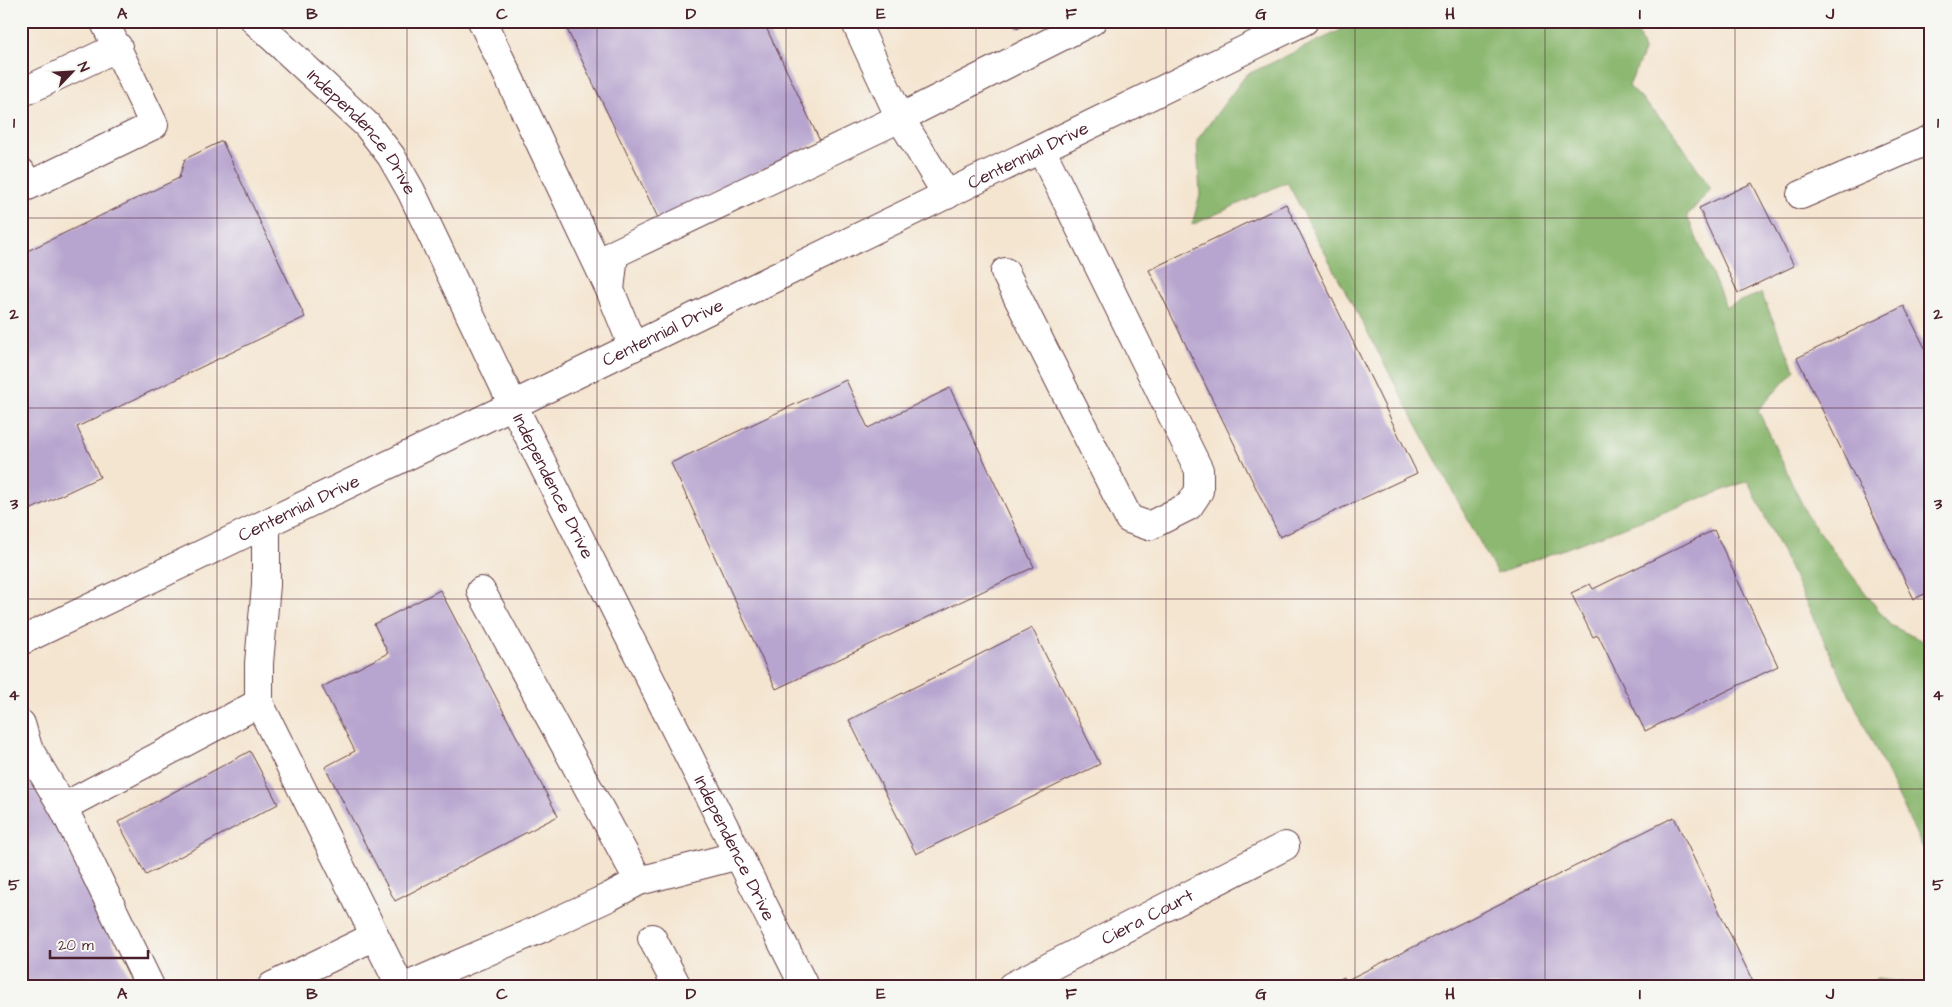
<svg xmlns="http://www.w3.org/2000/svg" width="1952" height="1007" viewBox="0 0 1952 1007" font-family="'Architects Daughter',sans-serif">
	<rect width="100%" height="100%" fill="#f6f6f2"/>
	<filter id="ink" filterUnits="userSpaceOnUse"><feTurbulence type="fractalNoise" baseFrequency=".02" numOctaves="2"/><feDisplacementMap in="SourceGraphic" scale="10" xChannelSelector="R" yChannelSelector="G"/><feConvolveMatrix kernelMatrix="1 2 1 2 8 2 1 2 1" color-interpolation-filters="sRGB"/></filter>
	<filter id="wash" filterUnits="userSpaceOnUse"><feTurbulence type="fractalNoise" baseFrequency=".0096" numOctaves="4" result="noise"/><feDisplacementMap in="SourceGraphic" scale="20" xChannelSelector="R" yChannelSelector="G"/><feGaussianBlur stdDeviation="1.12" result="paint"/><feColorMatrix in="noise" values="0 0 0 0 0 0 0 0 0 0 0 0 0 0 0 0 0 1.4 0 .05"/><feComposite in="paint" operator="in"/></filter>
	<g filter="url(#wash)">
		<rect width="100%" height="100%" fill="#f4e5d0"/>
		<g fill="#8cb871" stroke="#6b6c4e">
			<path d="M1360 21H1634L1644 51 1629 86 1672 130 1711 189 1687 216 1726 307 1761 293 1795 370 1758 410 1809 519 1890 625 1931 645V865L1748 481 1497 574 1287 182 1192 225 1200 195 1197 140 1246 75Z"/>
			<path d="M1876 979 1930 986H1931H1863Z"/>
		</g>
		<g id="blocks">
			<g fill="#b8a5cf">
				<path d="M563 21H763L820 141 659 220Z"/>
				<path d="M1013 21H1033L1017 29Z"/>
				<path d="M222 141 305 317 77 427 100 477 21 514V254L179 178 185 159Z"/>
				<path d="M1752 183 1794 266 1738 293 1699 208Z"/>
				<path d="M1286 204 1417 473 1280 537 1149 270Z"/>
				<path d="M1904 306 1931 360V591L1914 599 1797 358Z"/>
				<path d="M846 380 868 428 950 388 1034 567 776 689 671 463Z"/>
				<path d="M1714 530 1778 666 1645 731 1598 635 1593 637 1571 593 1590 584 1593 589Z"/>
				<path d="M440 590 558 816 395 901 325 767 355 751 322 687 388 653 374 624Z"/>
				<path d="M1032 628 1100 764 916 854 849 720Z"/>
				<path d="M250 751 278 804 146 875 118 822Z"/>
				<path d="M31 772 134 986H21V777Z"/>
				<path d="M1674 817 1755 986H1326L1344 977 1345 981Z"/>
			</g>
		</g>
	</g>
	<g filter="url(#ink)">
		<use href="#blocks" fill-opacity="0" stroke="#643d44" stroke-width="1"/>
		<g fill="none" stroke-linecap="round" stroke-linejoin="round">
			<defs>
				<g id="minor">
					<path id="s1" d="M255 21 367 125 391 156 411 191 513 405 804 986"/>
					<path d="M482 21 610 290"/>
					<path d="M855 21 900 118 947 195"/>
					<path d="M21 93 118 47"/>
					<path d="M21 172 28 186 154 125 104 21"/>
					<path d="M1801 195 1931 139"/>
					<path d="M1005 272 1129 519 1149 526 1189 506 1199 491V470L1041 149"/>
					<path d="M633 347 610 290 614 254 900 118 1092 21"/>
					<path d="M481 591 639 881"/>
					<path id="s2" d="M21 641 513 405 1304 21"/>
					<path d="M259 703 400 986"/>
					<path d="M21 724 28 748 63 807 259 703V663L266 585V524"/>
					<path d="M63 807 150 986"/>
					<path d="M652 938 677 986"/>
					<path d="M272 986 375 936"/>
					<path d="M407 986 540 929 607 898 639 881 739 855"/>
					<path id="s3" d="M1012 986 1285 846"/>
				</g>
			</defs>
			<use href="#minor" stroke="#643d44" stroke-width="30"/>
			<use href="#minor" stroke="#fff" stroke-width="28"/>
		</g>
	</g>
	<path fill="none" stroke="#4a1f2b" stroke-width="1" stroke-opacity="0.55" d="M217 21V986M407 21V986M597 21V986M786 21V986M976 21V986M1166 21V986M1355 21V986M1545 21V986M1735 21V986M21 218H1931M21 408H1931M21 599H1931M21 789H1931"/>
	<g text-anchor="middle" stroke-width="4" stroke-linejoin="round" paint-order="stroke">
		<g font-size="18" fill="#4a1f2b" stroke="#f6f6f2">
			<text dy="6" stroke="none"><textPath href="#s1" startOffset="155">Independence Drive</textPath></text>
			<text dy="6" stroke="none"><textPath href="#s2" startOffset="1118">Centennial Drive</textPath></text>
			<text dy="6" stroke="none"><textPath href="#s2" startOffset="712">Centennial Drive</textPath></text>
			<text dy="6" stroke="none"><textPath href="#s1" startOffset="560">Independence Drive</textPath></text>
			<text dy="6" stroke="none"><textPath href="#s2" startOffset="308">Centennial Drive</textPath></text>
			<text dy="6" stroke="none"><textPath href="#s1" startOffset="965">Independence Drive</textPath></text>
			<text dy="6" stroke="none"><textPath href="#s3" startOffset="152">Ciera Court</textPath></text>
		</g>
	</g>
	<rect width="1952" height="1007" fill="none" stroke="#f6f6f2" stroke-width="55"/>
	<g transform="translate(72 72) rotate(65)" stroke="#f6f6f2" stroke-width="4" paint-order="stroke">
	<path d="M0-4L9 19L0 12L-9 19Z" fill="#4a1f2b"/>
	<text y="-8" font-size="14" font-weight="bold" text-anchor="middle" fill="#4a1f2b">N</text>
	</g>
	<path d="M50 950v8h98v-8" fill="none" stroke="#4a1f2b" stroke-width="2.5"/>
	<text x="58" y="950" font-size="15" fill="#4a1f2b" stroke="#f6f6f2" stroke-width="4" paint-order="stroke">20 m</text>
	<rect x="28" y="28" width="1896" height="952" fill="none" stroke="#4a1f2b" stroke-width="2"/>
	<g font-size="16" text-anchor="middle" font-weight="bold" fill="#4a1f2b">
		<text x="122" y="19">A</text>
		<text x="312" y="19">B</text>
		<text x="502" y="19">C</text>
		<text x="691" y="19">D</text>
		<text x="881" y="19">E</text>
		<text x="1071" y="19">F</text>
		<text x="1261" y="19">G</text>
		<text x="1450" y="19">H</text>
		<text x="1640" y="19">I</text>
		<text x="1830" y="19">J</text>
		<text x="14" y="128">1</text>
		<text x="1938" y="128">1</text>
		<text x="14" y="319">2</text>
		<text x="1938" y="319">2</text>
		<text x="14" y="509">3</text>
		<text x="1938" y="509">3</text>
		<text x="14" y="700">4</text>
		<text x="1938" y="700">4</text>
		<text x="14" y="890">5</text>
		<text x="1938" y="890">5</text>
		<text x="122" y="999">A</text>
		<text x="312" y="999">B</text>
		<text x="502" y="999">C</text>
		<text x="691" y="999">D</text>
		<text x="881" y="999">E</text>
		<text x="1071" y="999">F</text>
		<text x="1261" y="999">G</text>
		<text x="1450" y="999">H</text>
		<text x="1640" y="999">I</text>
		<text x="1830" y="999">J</text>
	</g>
</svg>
